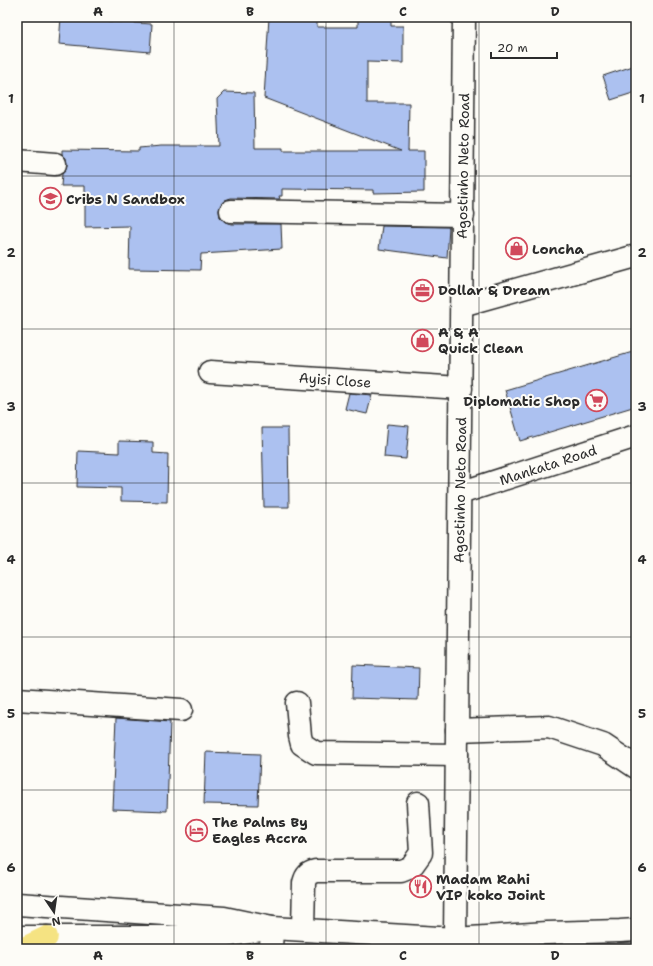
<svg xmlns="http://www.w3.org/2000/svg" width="653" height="966" viewBox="0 0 653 966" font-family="'Shantell Sans',sans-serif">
	<rect width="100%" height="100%" fill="#fdfcf7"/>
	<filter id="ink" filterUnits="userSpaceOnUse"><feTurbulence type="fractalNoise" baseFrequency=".025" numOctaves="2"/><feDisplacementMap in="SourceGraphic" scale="8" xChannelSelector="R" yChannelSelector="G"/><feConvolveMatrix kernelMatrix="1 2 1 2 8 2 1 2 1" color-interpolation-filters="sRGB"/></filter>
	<g filter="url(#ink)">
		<g fill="#acc1f0" stroke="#2b2b2b">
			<path d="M61 17 84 19V17H109V21L152 24 150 52 59 44Z"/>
			<path d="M269 17H317V27H358V17H391V26H403V63L367 62V103H409L408 151H424V192L373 193V190L282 189V196H279L280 199 231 198 225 200 221 204 219 210 220 217 225 222 231 224H281L282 249 201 254 200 270 129 269 130 226 85 227V186H61L62 174 65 171 67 165 66 158 62 154V150L139 151V148L161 146H219L217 99 224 92 254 93 255 148H283V151H401L264 98Z"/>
			<path d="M636 65V92L611 100 603 76Z"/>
			<path d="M382 226 449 227 447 258 379 249Z"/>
			<path d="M636 351V406L520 441 505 390Z"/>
			<path d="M349 393 372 395 367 414 345 409Z"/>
			<path d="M387 424 409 426 406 459 384 457Z"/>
			<path d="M262 428H288L289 507H264Z"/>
			<path d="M119 441 153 442V453L168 454 167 502 121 501V488L77 487 78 451 119 453Z"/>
			<path d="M353 665 419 668 418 700 352 698Z"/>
			<path d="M116 718 170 722 167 811 112 809Z"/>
			<path d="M206 752 260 754 258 805 204 804Z"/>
		</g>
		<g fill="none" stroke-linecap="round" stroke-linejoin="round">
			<defs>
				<g id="minor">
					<path d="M17 161 55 164"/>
					<path d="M231 211 463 215"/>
					<path d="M462 305 636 256"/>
					<path d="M210 372 461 388"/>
					<path d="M460 493 636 436"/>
					<path d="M17 699 181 710"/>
					<path d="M297 703 300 736 302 744 316 753 457 755"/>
					<path d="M457 730 549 727 603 745 636 767"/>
					<path d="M17 904 224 918 272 928 455 939 547 933 620 931 636 930"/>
					<path d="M303 929 304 883C306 875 308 873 316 871H401L411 867 421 853 418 803"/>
					<path d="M17 937H220L261 930"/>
					<path d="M455 939 464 17"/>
					<path d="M271 949 272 928"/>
				</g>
				<path id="highway" d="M22 949 47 937"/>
			</defs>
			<use href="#minor" stroke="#2b2b2b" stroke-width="25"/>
			<use href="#highway" stroke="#2b2b2b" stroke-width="25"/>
			<use href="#minor" stroke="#fdfcf7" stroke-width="22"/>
			<use href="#highway" stroke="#f5e382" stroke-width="22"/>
		</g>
	</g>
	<path fill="none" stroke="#2b2b2b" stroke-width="1" stroke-opacity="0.55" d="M174 17V949M326 17V949M479 17V949M17 176H636M17 329H636M17 483H636M17 637H636M17 790H636"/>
	<defs>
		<symbol id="school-ring" viewBox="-11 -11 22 22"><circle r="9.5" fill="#fdfcf7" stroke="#d1495b" stroke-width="1.5"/><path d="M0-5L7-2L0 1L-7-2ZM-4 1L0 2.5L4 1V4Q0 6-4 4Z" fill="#d1495b"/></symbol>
		<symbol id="shop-ring" viewBox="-11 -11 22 22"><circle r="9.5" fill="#fdfcf7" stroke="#d1495b" stroke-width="1.5"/><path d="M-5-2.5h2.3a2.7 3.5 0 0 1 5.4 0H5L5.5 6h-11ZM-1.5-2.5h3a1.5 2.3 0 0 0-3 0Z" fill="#d1495b"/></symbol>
		<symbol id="office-ring" viewBox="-11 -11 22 22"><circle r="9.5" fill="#fdfcf7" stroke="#d1495b" stroke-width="1.5"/><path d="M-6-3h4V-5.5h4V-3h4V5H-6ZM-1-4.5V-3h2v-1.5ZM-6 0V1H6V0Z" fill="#d1495b"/></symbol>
		<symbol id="supermarket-ring" viewBox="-11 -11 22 22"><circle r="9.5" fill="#fdfcf7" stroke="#d1495b" stroke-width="1.5"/><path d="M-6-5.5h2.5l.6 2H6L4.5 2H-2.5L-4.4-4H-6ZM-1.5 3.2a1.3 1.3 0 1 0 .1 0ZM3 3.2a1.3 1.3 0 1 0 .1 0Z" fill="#d1495b"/></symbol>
		<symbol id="hotel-ring" viewBox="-11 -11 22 22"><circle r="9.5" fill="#fdfcf7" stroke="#d1495b" stroke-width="1.5"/><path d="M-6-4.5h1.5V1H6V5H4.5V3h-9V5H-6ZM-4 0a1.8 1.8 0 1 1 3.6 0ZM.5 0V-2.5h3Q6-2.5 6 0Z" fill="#d1495b"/></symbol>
		<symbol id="restaurant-ring" viewBox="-11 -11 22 22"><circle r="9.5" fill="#fdfcf7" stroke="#d1495b" stroke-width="1.5"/><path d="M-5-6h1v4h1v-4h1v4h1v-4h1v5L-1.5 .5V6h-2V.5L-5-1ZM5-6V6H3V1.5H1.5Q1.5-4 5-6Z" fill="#d1495b"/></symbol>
	</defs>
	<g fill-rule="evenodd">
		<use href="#school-ring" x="38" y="186" width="25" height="25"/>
		<use href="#shop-ring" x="504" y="236" width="25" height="25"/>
		<use href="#office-ring" x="410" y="278" width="25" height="25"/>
		<use href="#shop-ring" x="410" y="328" width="25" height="25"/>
		<use href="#supermarket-ring" x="584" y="388" width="25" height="25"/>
		<use href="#hotel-ring" x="184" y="818" width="25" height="25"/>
		<use href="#restaurant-ring" x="408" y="874" width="25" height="25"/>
	</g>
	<g text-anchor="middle" stroke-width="4" stroke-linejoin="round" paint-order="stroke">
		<g font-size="14" fill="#2b2b2b" stroke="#fdfcf7">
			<text transform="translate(463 166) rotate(-89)" y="5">Agostinho Neto Road</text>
			<text transform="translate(335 380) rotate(4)" y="5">Ayisi Close</text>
			<text transform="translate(548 465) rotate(-18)" y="5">Mankata Road</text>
			<text transform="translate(460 490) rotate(-89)" y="5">Agostinho Neto Road</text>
		</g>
		<g font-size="14" font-weight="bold" fill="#2b2b2b" stroke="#fdfcf7" text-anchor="start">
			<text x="66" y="204">Cribs N Sandbox</text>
			<text x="532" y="254">Loncha</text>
			<text x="438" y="295">Dollar &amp; Dream</text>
			<text x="438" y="337">A &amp; A<tspan x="438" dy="16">Quick Clean</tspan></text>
			<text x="580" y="406" text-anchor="end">Diplomatic Shop</text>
			<text x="212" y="827">The Palms By<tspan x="212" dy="16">Eagles Accra</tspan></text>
			<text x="436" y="884">Madam Rahi<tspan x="436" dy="16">VIP koko Joint</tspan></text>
		</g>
	</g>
	<rect width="653" height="966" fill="none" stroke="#fdfcf7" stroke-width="44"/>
	<g transform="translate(54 912) rotate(167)" stroke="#fdfcf7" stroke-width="3" paint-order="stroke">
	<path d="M0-3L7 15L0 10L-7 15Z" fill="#2b2b2b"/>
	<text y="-6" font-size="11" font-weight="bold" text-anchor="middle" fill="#2b2b2b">N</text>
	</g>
	<path d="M491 52v6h66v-6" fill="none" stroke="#2b2b2b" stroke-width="2"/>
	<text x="497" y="52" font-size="12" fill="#2b2b2b" stroke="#fdfcf7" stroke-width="3" paint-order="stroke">20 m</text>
	<rect x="22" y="22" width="609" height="922" fill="none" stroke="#2b2b2b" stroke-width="1.5"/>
	<g font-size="13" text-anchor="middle" font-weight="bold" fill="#2b2b2b">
		<text x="98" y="16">A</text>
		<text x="250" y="16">B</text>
		<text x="403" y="16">C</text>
		<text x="555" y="16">D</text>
		<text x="11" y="103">1</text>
		<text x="642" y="103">1</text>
		<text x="11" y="257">2</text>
		<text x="642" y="257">2</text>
		<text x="11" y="411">3</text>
		<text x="642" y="411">3</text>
		<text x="11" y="564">4</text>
		<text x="642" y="564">4</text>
		<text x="11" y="718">5</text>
		<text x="642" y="718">5</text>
		<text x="11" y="872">6</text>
		<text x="642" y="872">6</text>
		<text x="98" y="960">A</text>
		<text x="250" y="960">B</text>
		<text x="403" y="960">C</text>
		<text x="555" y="960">D</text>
	</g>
</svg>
